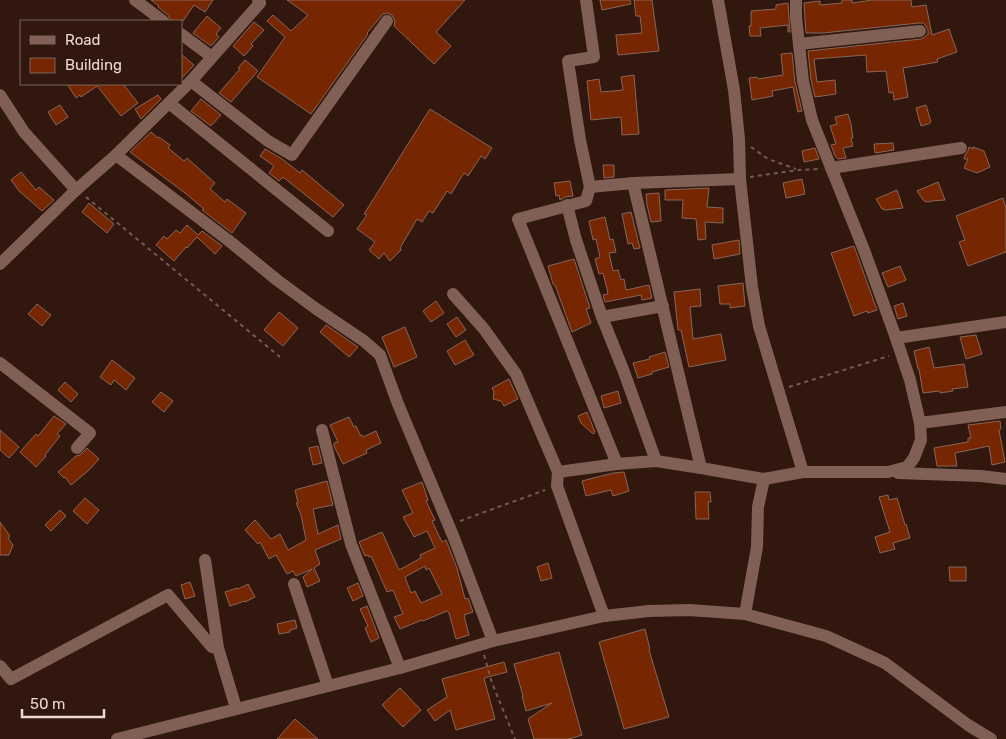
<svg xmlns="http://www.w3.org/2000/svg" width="1006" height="739" viewBox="0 0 1006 739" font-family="Rubik,sans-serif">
	<rect width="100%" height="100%" fill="#31170d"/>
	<g fill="#762701" stroke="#87665a" fill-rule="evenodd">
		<path d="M151 0H213L205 12 194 5 183 21H171L168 15 158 7 159 6Z"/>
		<path d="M287 0H465L436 32 451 46 434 64 394 26 395 21 392 15 387 13 383 14 367 33 368 34 311 114 257 77 285 37 267 21 273 15 291 31 308 15Z"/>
		<path d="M600 0H630L631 4 602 10Z"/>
		<path d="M634 0H652L659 51 618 55 616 35 642 33 640 16H636Z"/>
		<path d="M842 0H852V3L872 0H911L912 7 926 5 932 35 949 29 957 52 937 59 938 62 903 68 908 97 894 100 893 92 889 93 886 71 867 72 866 55 814 59 817 82 835 80 836 94 815 97 811 80 808 51 921 39 925 37 928 34V30L926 26 923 23H919L823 33H806L804 3 820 1V5L842 3Z"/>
		<path d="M788 3 790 32H788V25L760 28 761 36H750L749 26H751V11L776 9V5Z"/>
		<path d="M207 16 221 28 216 34 219 37 211 46 193 33Z"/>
		<path d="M254 22 264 30 251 44 253 46 244 56 233 46Z"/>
		<path d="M792 53 795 82 802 111 798 112 793 87 772 91 773 96 752 100 749 78 757 77 758 79 783 75 781 54Z"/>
		<path d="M181 54 194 65 181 79Z"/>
		<path d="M245 60 258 71 231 102 219 93 240 69 238 68Z"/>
		<path d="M634 75 639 134 622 135 621 117 591 120 587 81 599 79 601 92 623 90 621 77Z"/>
		<path d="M67 84H123L138 103 121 116 97 86 81 97 80 95 76 98Z"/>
		<path d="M158 95 161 99 141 119 135 109Z"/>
		<path d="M201 99 221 115 211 126 191 111Z"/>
		<path d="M60 105 68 117 56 125 48 112Z"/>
		<path d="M926 105 931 122 928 124 921 126 916 108Z"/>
		<path d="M430 109 492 148 485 159 481 156 468 176 464 173 451 194 447 191 433 213 429 211 422 222 417 219 400 248 401 250 390 261 384 253 379 259 369 250 375 242 357 229 367 215 364 214Z"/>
		<path d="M848 114 851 124 853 138H851L853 146 843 148 846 158 838 159 835 156 831 145 836 144 830 126 837 124 835 117Z"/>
		<path d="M151 132 158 138 159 137 170 145 168 148 184 161 187 158 215 183 210 189 225 202 227 199 246 213 232 233 202 210 204 209 185 193 130 152Z"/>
		<path d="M893 143 894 150 875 153 874 144Z"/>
		<path d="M969 147 973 149V147L984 151 990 167 977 173 964 168 968 159H964L965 155 968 151Z"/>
		<path d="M815 148 819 159 804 162 802 151Z"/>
		<path d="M265 149 282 159 300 173 302 170 344 205 333 217 283 177 279 181 269 173 274 166 260 156Z"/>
		<path d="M603 165H614V177L604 178Z"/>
		<path d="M21 172 36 190 39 187 54 200 42 211 19 191 11 180Z"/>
		<path d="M802 179 805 194 786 198 783 183Z"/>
		<path d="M570 181 573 196 565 197 560 200 559 195 556 196 554 183Z"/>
		<path d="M938 182 945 200 931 201 928 202 924 201 917 191Z"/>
		<path d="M709 188 707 207 723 208V223L705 222 706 239 698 240 696 219 682 218 683 200H665V190Z"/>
		<path d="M897 190 903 208 886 210 882 209 876 199Z"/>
		<path d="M659 193 661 221 651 222 647 205 646 194Z"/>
		<path d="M1003 198 1006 208V252L968 266 959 242 965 240 956 216Z"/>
		<path d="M89 203 114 224 107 233 82 212Z"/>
		<path d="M631 212 640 248 634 249 632 243 628 244 622 214Z"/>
		<path d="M605 217 610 240 613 239 616 252 609 253 613 271 618 270 621 280 624 279 626 290 649 285 652 298 642 300 641 295 605 302 603 295 608 294 607 289 603 273 599 274 595 259 600 257 596 239 593 240 589 221Z"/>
		<path d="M187 225 198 235 202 231 222 246 215 254 197 237 187 248 186 247 174 261 156 245 164 236 167 239 176 230 180 233Z"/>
		<path d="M739 240 740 254 714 259 712 245Z"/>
		<path d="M854 246 877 310 868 313 867 311 854 316 831 253Z"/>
		<path d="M574 259 590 308 586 309 591 323 572 332 555 285 553 284 548 266Z"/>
		<path d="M900 266 906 280 888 287 882 273Z"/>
		<path d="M743 283 745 306 730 308V304H720L718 286Z"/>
		<path d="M700 289 701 306 690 307 693 339 721 334 726 360 689 367 681 330H678L674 292Z"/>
		<path d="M436 301 444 313 431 322 423 311Z"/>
		<path d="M903 303 907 316 898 319 894 306Z"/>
		<path d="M37 304 51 315 42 326 28 314Z"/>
		<path d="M279 312 298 328 283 346 264 330Z"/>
		<path d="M457 317 466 330 456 337 447 324Z"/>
		<path d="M326 325 358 347 349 357 320 332Z"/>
		<path d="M405 327 417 357 394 367 382 337Z"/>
		<path d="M976 335 982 354 966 359 960 337Z"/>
		<path d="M465 340 474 355 455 365 447 351Z"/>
		<path d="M929 347 934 368 964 364 968 387 952 389 953 391 940 393 939 391 923 393 919 369H918L914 351Z"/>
		<path d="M665 352 669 367 652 372V374L638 378 633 363 650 359 649 357Z"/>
		<path d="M112 360 135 378 126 390 114 380 111 385 100 377Z"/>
		<path d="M509 379 518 399 504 406 501 401 493 399 494 392 492 388Z"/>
		<path d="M65 382 78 394 71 402 58 390Z"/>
		<path d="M618 391 621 403 604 408 601 396Z"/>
		<path d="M161 392 173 401 164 412 152 402Z"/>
		<path d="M587 412 595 432 593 434 581 423 578 416Z"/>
		<path d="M54 416 66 424 57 434 60 436 45 455 46 456 36 467 20 452 36 434 38 436Z"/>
		<path d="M349 417 354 427 356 426 360 435H362L363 437 376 431 381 443 366 450 367 453 343 464 334 446V443L338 442 330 425Z"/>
		<path d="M1000 421 1001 429 999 430 1005 462 992 465 989 446 955 453 957 466H937L934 448 968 442V438H971L968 425Z"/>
		<path d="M0 430 19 447 9 458 0 450Z"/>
		<path d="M318 446 322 463 313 465 309 448Z"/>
		<path d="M87 448 99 459 88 471 71 485 65 477 64 478 58 472 76 456 80 455Z"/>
		<path d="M624 472 629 491 613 496 611 490 586 496 582 481 613 473Z"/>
		<path d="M327 481 333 505 313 509 318 534 338 525 341 539 315 550 320 564 314 568 320 581 307 587 303 577 312 569 296 576 293 571 287 574 276 555 269 559 260 542 258 544 245 530 255 520 271 539 280 534 288 550 306 540 301 515 296 503H298L295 490Z"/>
		<path d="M422 482 428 500 426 501 435 520 432 521 442 542 446 540 457 568 465 599 468 598 473 612 464 615 469 635 456 639 449 613 447 611 423 621 422 620 400 629 394 617 403 614 393 590 387 592 371 556 369 557 368 555 365 556 359 542 382 532 399 570 421 558 420 555 435 548 427 531 414 537 403 517 413 513 402 490ZM425 566 426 570 429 568 442 594 421 603 415 591 411 593 405 577Z"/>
		<path d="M695 492H710L711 502H708L709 519H696Z"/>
		<path d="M888 495 889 500 897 498 905 525 906 524 910 538 893 543 895 549 880 553 875 537 890 532 879 497Z"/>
		<path d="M85 498 99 510 87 524 73 511Z"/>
		<path d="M60 510 66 516 51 531 45 525Z"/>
		<path d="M0 522 10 536 8 538 13 545 9 555H0Z"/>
		<path d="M548 563 552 578 541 581 537 567Z"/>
		<path d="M949 567H966V581H950Z"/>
		<path d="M190 582 195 596 185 599 181 585Z"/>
		<path d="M358 583 363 596 353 601 347 588Z"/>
		<path d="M248 584 255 597 245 602V601L230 606 225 592 237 588 238 589Z"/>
		<path d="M367 606 379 638 371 642 365 628 368 626 360 609Z"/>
		<path d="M295 620 297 628 290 630V632L279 634 277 624Z"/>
		<path d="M645 629 650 649 649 650 669 717 624 729 599 642Z"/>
		<path d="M559 652 582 735 569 739H534L528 719 552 703 526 711 522 696H523L514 664Z"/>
		<path d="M504 662 507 672 484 678 495 719 456 730 450 710 435 721 427 710 447 697 442 679Z"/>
		<path d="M400 688 421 710 403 727 382 705Z"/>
		<path d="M295 719 318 739H277Z"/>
	</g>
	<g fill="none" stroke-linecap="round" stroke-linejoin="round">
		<g stroke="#735b52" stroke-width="2" stroke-dasharray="4 4" stroke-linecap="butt">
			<path d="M751 147 768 159 796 169"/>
			<path d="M750 177 798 170 820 169"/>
			<path d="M86 197 280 357"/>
			<path d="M789 387 889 356"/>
			<path d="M460 521 545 490"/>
			<path d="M484 655 492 683 515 739"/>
		</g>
		<g stroke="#806054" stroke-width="12">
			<path d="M135 0 163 21"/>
			<path d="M586 0 594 57 568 61 580 140 590 187"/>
			<path d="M718 0 734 90 739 139 740 179 752 287 759 326 803 472"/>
			<path d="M181 34 212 57"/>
			<path d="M799 44 920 31"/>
			<path d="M191 81 268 141 292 155 387 21"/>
			<path d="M0 95 24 132 76 190"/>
			<path d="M169 103 328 231"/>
			<path d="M116 155 228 240 277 280 315 308 364 341 380 355 398 404 454 538 493 641"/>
			<path d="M831 168 961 148"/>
			<path d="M633 183 701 468"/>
			<path d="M567 205 576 240 602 317 624 372 656 461"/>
			<path d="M0 264 76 190 116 155 191 81 260 3 258 0"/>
			<path d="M453 294 484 329 516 374 558 472 557 486 604 616"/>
			<path d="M602 317 663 306"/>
			<path d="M896 338 1006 322"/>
			<path d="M0 363 90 433 77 448"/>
			<path d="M920 423 1006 412"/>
			<path d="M322 430 351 544 400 668"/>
			<path d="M617 464 518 219 586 201 590 187 633 183 740 179"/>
			<path d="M558 472 617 464 656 461 701 468 764 479 803 472H888L907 467 914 458 921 440 920 423 910 380 896 338 864 250 812 120 803 81 796 17V0"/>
			<path d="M898 473 981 476 1006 479"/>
			<path d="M205 560 218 648 236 708"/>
			<path d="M294 584 328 686"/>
			<path d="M745 614 757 547 758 507 764 479"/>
			<path d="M0 666 11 679 168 595 212 647 218 648"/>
			<path d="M117 739 400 668 493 641 604 616 649 611 689 610 745 614 826 636 885 663 968 725 991 739"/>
		</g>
	</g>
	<rect x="20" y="20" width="162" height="65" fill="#31170d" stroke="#7c655c"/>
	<rect x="30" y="36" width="25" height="8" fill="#806054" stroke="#7c655c"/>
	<text x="65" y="45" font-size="15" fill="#ecd9d2">Road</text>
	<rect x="30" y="58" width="25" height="15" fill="#762701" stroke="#7c655c"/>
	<text x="65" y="70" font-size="15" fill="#ecd9d2">Building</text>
	<path d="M22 709v8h82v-8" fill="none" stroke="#ecd9d2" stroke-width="2.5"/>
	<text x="30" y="709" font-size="15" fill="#ecd9d2" stroke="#31170d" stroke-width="4" paint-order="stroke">50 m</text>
</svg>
